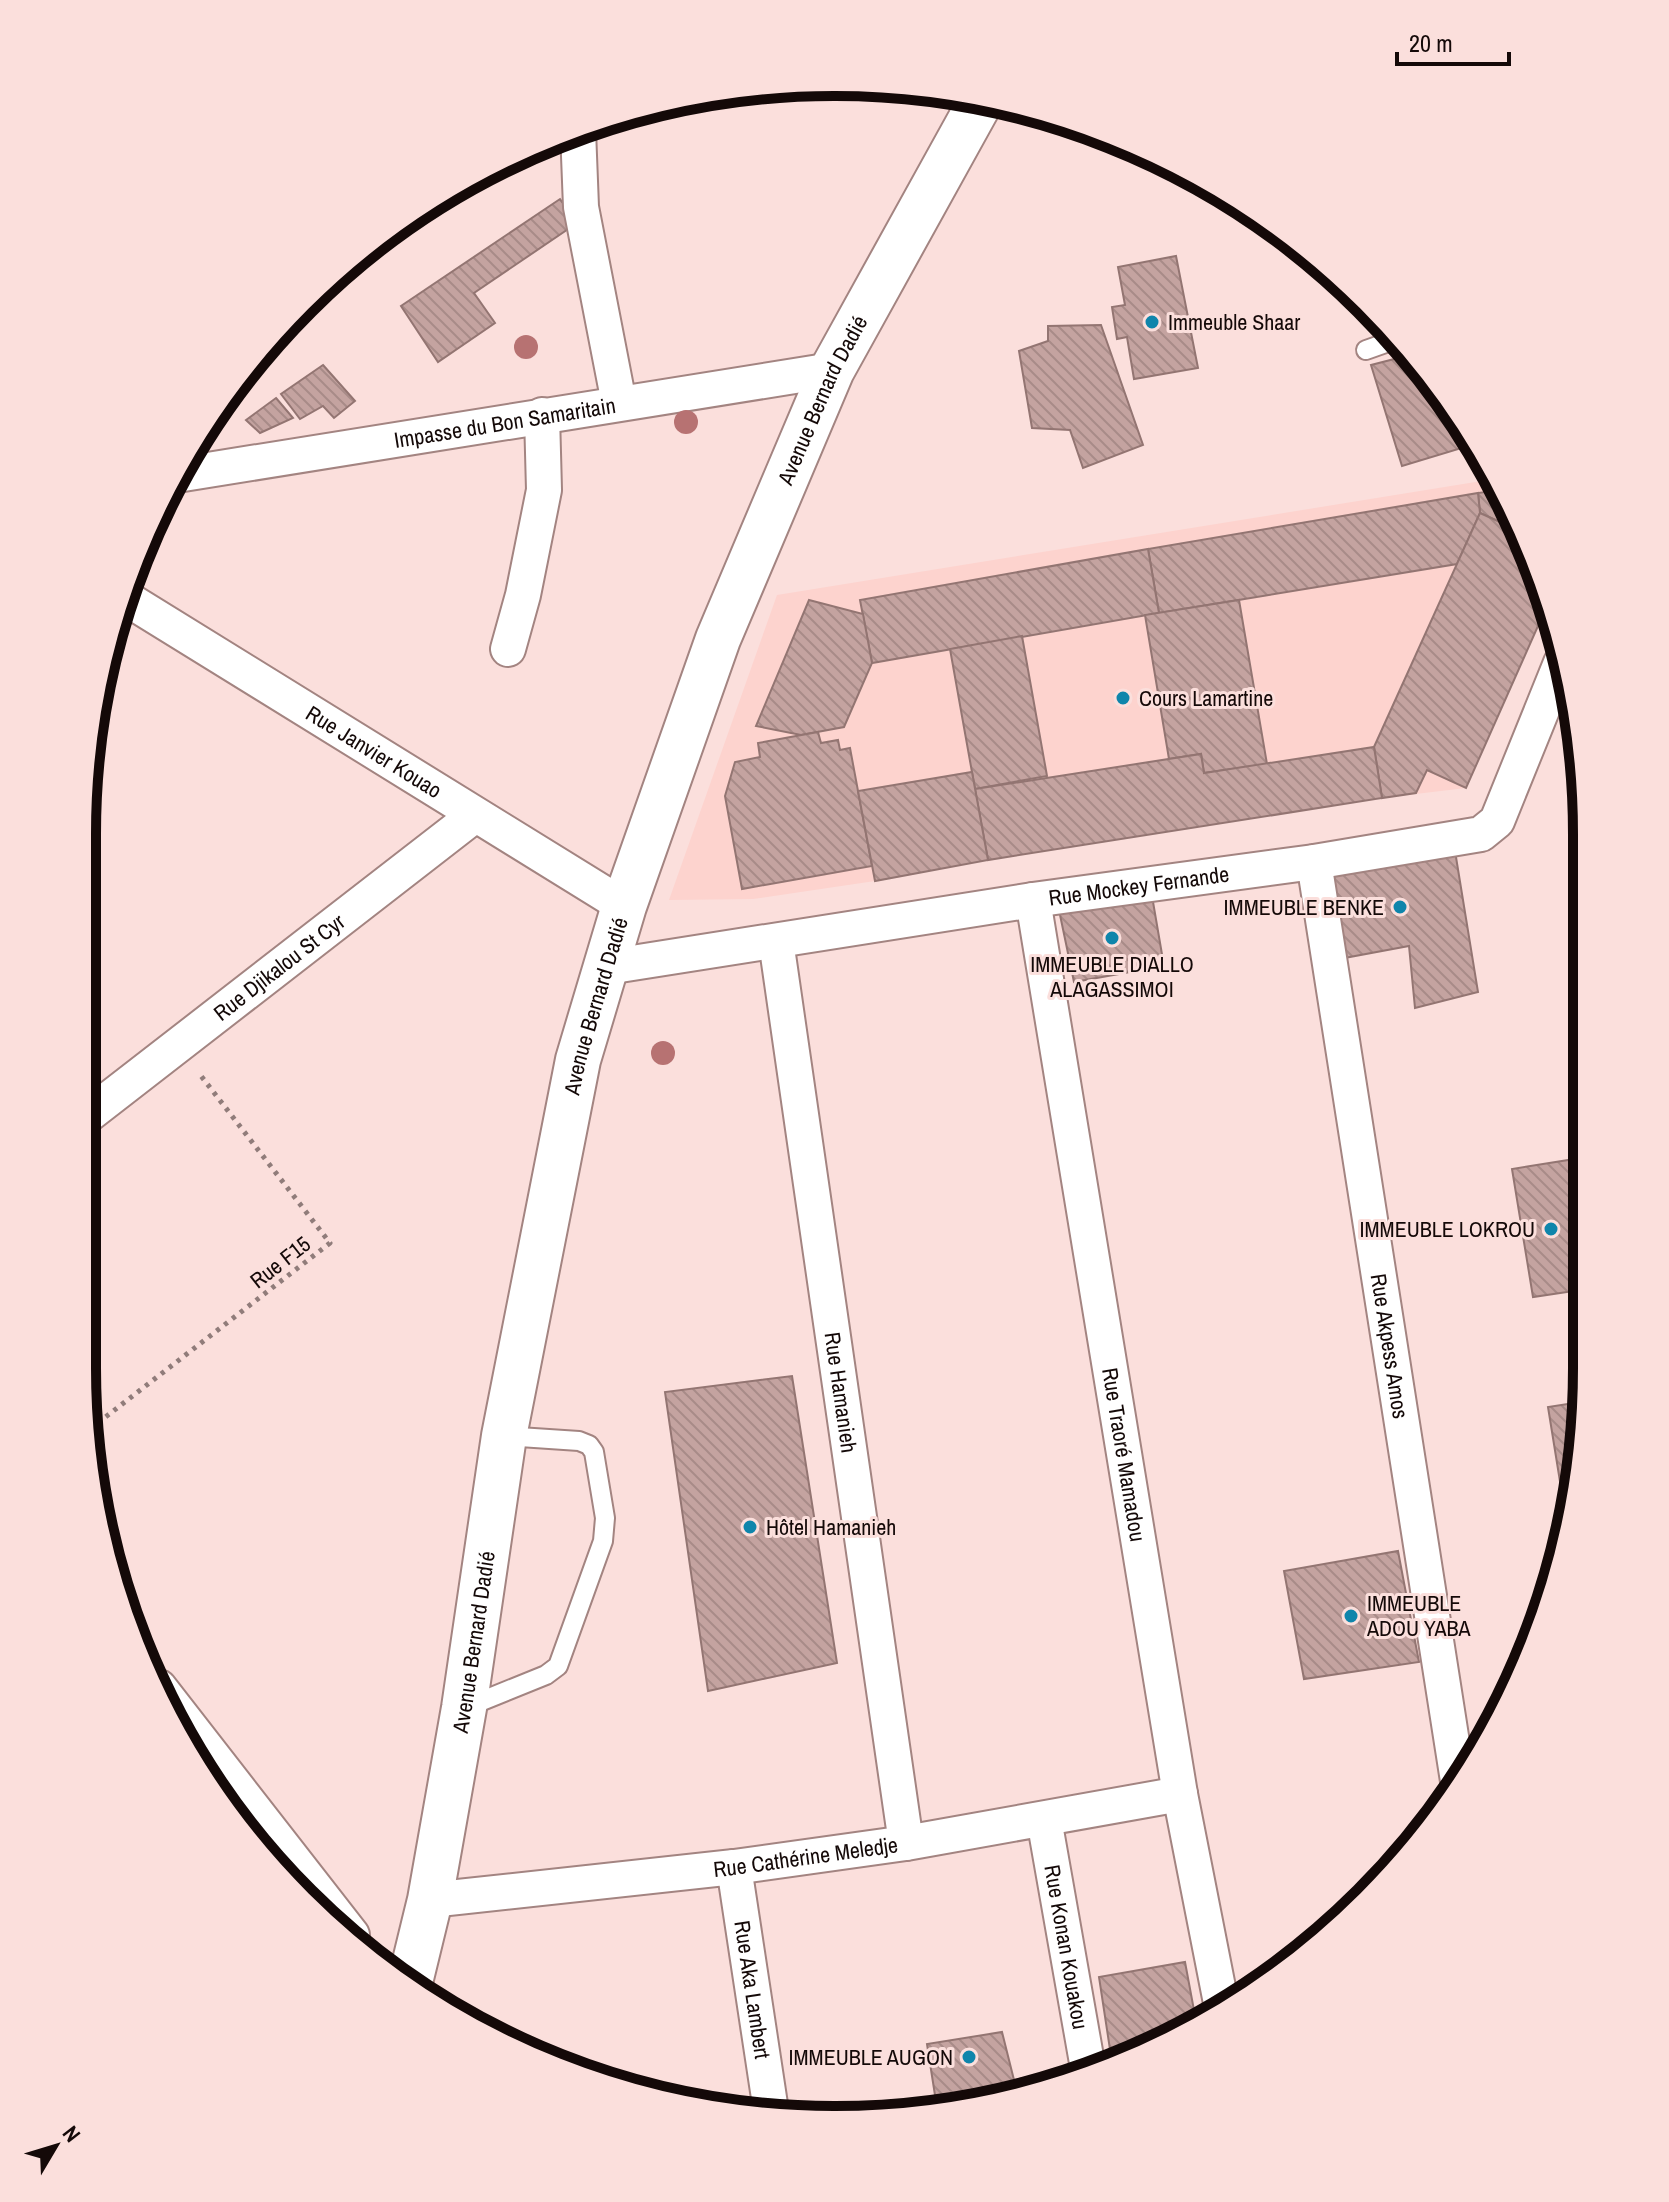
<svg xmlns="http://www.w3.org/2000/svg" width="1669" height="2202" viewBox="0 0 1669 2202" font-family="'Archivo Narrow',sans-serif">
	<defs>
		<pattern id="building-back-hatch" width="6" height="6" patternUnits="userSpaceOnUse" patternTransform="scale(2)"><rect width="6" height="6" fill="#c4a3a0"/><path d="M-1 5l2 2M0 0l6 6M5-1l2 2" fill="none" stroke="#a88b88"/></pattern>
	</defs>
	<rect width="100%" height="100%" fill="#fbdfdc"/>
	<path fill="#fdd3ce" d="M1494 479 1530 547 1546 608 1466 788 1382 798 988 860 875 881 753 899 669 900 777 595Z"/>
	<g fill="url(#building-back-hatch)" stroke="#937572" stroke-width="2">
		<path d="M560 199 577 223 474 293 495 323 438 362 401 306Z"/>
		<path d="M1176 256 1198 368 1134 379 1127 337 1117 339 1112 307 1125 305 1118 267Z"/>
		<path d="M1101 325 1143 445 1083 468 1070 430 1032 428 1019 351 1048 341V326Z"/>
		<path d="M1410 355 1460 416 1475 444 1402 466 1371 365Z"/>
		<path d="M323 365 355 401 334 418 323 406 300 419 281 394Z"/>
		<path d="M276 398 293 418 260 433 246 420Z"/>
		<path d="M1499 490 1522 532 1480 513 1478 493Z"/>
		<path d="M1478 493 1480 513 1457 564 1159 613 1148 549Z"/>
		<path d="M1480 513 1522 532 1530 547 1546 608 1466 788 1427 770 1416 793 1382 798 1374 747Z"/>
		<path d="M1148 549 1159 613 872 663 860 600Z"/>
		<path d="M809 600 863 614 872 663 844 727 801 735 756 726Z"/>
		<path d="M1239 600 1267 764 1204 773 1201 754 1169 759 1145 615Z"/>
		<path d="M1022 636 1047 776 975 789 950 649Z"/>
		<path d="M818 732 821 743 838 740 840 750 850 748 872 866 742 889 725 796 735 762 760 757 758 743Z"/>
		<path d="M1374 747 1382 798 988 860 975 789 1201 754 1204 773Z"/>
		<path d="M972 772 988 860 875 881 858 791Z"/>
		<path d="M1455 851 1478 992 1415 1008 1409 946 1339 959 1333 867Z"/>
		<path d="M1152 896 1164 966 1074 982 1059 910Z"/>
		<path d="M1581 1158V1290L1533 1297 1512 1169Z"/>
		<path d="M792 1376 837 1663 708 1691 665 1392Z"/>
		<path d="M1581 1402V1465L1567 1525 1548 1407Z"/>
		<path d="M1398 1551 1419 1662 1304 1679 1284 1571Z"/>
		<path d="M1185 1962 1196 2021 1132 2053 1111 2056 1099 1977Z"/>
		<path d="M1002 2032 1014 2080 1062 2070 1064 2083 937 2108 927 2044Z"/>
	</g>
	<g fill="none" stroke-linecap="round" stroke-linejoin="round">
		<defs>
			<g id="service">
				<path d="M1366 350 1397 339"/>
				<path d="M467 1707 546 1675 558 1666 603 1541 605 1518 594 1452 589 1445 579 1441 504 1436"/>
			</g>
			<g id="minor">
				<path d="M578 130 581 207 619 403"/>
				<path id="s1" d="M177 475 832 370"/>
				<path id="s2" d="M124 597 624 906"/>
				<path d="M508 649 523 595 544 490 542 415"/>
				<path id="s3" d="M1314 862 1458 1781"/>
				<path id="s4" d="M1033 900 1180 1794 1222 2008"/>
				<path id="s5" d="M776 941 906 1843"/>
				<path id="s6" d="M607 967 1033 900 1314 862 1481 834 1497 821 1561 663"/>
				<path id="s7" d="M83 1119 475 815"/>
				<path d="M159 1687 352 1935"/>
				<path id="s8" d="M1044 1819 1089 2074"/>
				<path id="s9" d="M734 1867 771 2111"/>
				<path id="s10" d="M430 1900 734 1867 906 1843 1180 1794"/>
			</g>
			<g id="tertiary">
				<path id="s11" d="M411 1978 430 1900 464 1708 504 1436 578 1060 624 906 718 639 832 370 983 97"/>
			</g>
		</defs>
		<use href="#service" stroke="#a38481" stroke-width="22"/>
		<use href="#minor" stroke="#a38481" stroke-width="38"/>
		<use href="#tertiary" stroke="#a38481" stroke-width="48"/>
		<path stroke="#907c7a" stroke-width="5" stroke-dasharray="4 6" stroke-linecap="butt" d="M90 1429 330 1243 198 1072"/>
		<use href="#service" stroke="#fff" stroke-width="18"/>
		<use href="#minor" stroke="#fff" stroke-width="34"/>
		<use href="#tertiary" stroke="#fff" stroke-width="44"/>
	</g>
	<g fill="#b77272">
		<circle cx="526" cy="347" r="12"/>
		<circle cx="686" cy="422" r="12"/>
		<circle cx="663" cy="1053" r="12"/>
	</g>
	<g fill="#0f85ab" stroke="#fbdfdc" stroke-width="3">
		<circle cx="1152" cy="322" r="8"/>
		<circle cx="1123" cy="698" r="8"/>
		<circle cx="1400" cy="907" r="8"/>
		<circle cx="1112" cy="938" r="8"/>
		<circle cx="1551" cy="1229" r="8"/>
		<circle cx="750" cy="1527" r="8"/>
		<circle cx="1351" cy="1616" r="8"/>
		<circle cx="969" cy="2057" r="8"/>
	</g>
	<g text-anchor="middle" stroke-width="6" stroke-linejoin="round" paint-order="stroke">
		<g font-size="22" fill="#140908" stroke="#fbdfdc" text-anchor="start">
			<text x="1168" y="330">Immeuble Shaar</text>
			<text x="1139" y="706">Cours Lamartine</text>
			<text x="1384" y="915" text-anchor="end">IMMEUBLE BENKE</text>
			<text x="1112" y="972" text-anchor="middle">IMMEUBLE DIALLO<tspan x="1112" dy="25">ALAGASSIMOI</tspan></text>
			<text x="1535" y="1237" text-anchor="end">IMMEUBLE LOKROU</text>
			<text x="766" y="1535">Hôtel Hamanieh</text>
			<text x="1367" y="1611">IMMEUBLE<tspan x="1367" dy="25">ADOU YABA</tspan></text>
			<text x="953" y="2065" text-anchor="end">IMMEUBLE AUGON</text>
		</g>
		<g font-size="22" fill="#140908" stroke="#fbdfdc">
			<text dy="8" stroke="none"><textPath href="#s11" startOffset="1638">Avenue Bernard Dadié</textPath></text>
			<text dy="8" stroke="none"><textPath href="#s1" startOffset="332">Impasse du Bon Samaritain</textPath></text>
			<text dy="8" stroke="none"><textPath href="#s2" startOffset="294">Rue Janvier Kouao</textPath></text>
			<text dy="8" stroke="none"><textPath href="#s6" startOffset="538">Rue Mockey Fernande</textPath></text>
			<text dy="8" stroke="none"><textPath href="#s7" startOffset="248">Rue Djikalou St Cyr</textPath></text>
			<text dy="8" stroke="none"><textPath href="#s11" startOffset="990">Avenue Bernard Dadié</textPath></text>
			<text transform="translate(280 1262) rotate(-38)" y="8">Rue F15</text>
			<text dy="8" stroke="none"><textPath href="#s3" startOffset="490">Rue Akpess Amos</textPath></text>
			<text dy="8" stroke="none"><textPath href="#s5" startOffset="456">Rue Hamanieh</textPath></text>
			<text dy="8" stroke="none"><textPath href="#s4" startOffset="562">Rue Traoré Mamadou</textPath></text>
			<text dy="8" stroke="none"><textPath href="#s11" startOffset="342">Avenue Bernard Dadié</textPath></text>
			<text dy="8" stroke="none"><textPath href="#s10" startOffset="378">Rue Cathérine Meledje</textPath></text>
			<text dy="8" stroke="none"><textPath href="#s8" startOffset="130">Rue Konan Kouakou</textPath></text>
			<text dy="8" stroke="none"><textPath href="#s9" startOffset="124">Rue Aka Lambert</textPath></text>
		</g>
	</g>
	<path d="M0 0H1669V2202H0ZM834 96H835A738 738 0 0 1 1573 834V1368A738 738 0 0 1 835 2106H834A738 738 0 0 1 96 1368V834A738 738 0 0 1 834 96Z" fill="#fbdfdc" fill-rule="evenodd"/>
	<path fill="none" stroke="#140908" stroke-width="10" d="M834 96H835A738 738 0 0 1 1573 834V1368A738 738 0 0 1 835 2106H834A738 738 0 0 1 96 1368V834A738 738 0 0 1 834 96Z"/>
	<g transform="translate(56 2146) rotate(52)" stroke="#fbdfdc" stroke-width="6" paint-order="stroke">
	<path d="M0-6L14 30L0 20L-14 30Z" fill="#140908"/>
	<text y="-12" font-size="22" font-weight="bold" text-anchor="middle" fill="#140908">N</text>
	</g>
	<path d="M1397 52v12h112v-12" fill="none" stroke="#140908" stroke-width="4"/>
	<text x="1409" y="52" font-size="24" fill="#140908" stroke="#fbdfdc" stroke-width="6" paint-order="stroke">20 m</text>
</svg>
